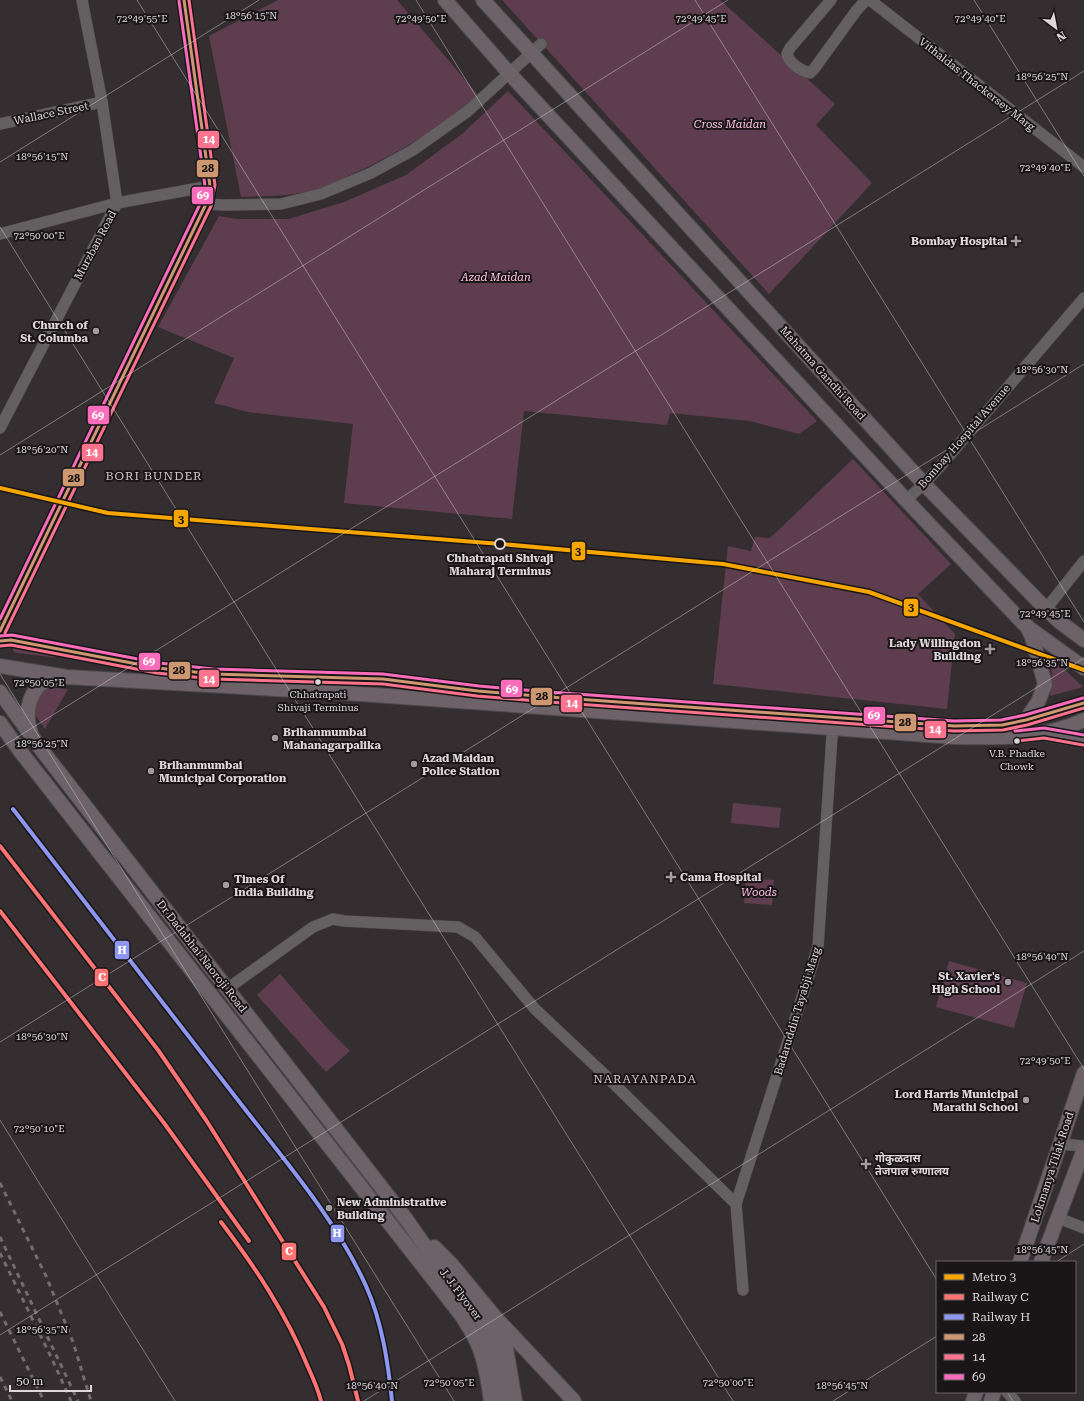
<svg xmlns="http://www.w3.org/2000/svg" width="1084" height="1401" viewBox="0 0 1084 1401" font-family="'Roboto Serif','Noto Sans Devanagari',serif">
	<rect width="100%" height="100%" fill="#342e31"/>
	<g fill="#5e3e4e">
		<path d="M278 0H397L478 95C442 127 392 157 348 176 339 181 330 186 320 189 294 196 268 196 241 197L209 36Z"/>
		<path d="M502 0H720L835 104 816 125 872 183 769 294Z"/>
		<path d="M508 91 817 421 799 434 750 421 670 413 667 425 524 411 512 519 344 503 353 424 248 412 214 403 234 358 158 327 219 216 237 219H289L344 202 406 175 462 134Z"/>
		<path d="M853 459 951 564 918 594 955 634 947 709 713 684 728 546 751 551 755 537 770 538Z"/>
		<path d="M15 646 71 656 52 657 17 653 13 651V648Z"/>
		<path d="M1049 655 1083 687 1050 696 1052 673Z"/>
		<path d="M55 688 68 689 45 729 36 716 34 708 37 698 44 690Z"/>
		<path d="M733 803 781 808 779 828 731 823Z"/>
		<path d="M746 878 774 880 772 905 744 903Z"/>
		<path d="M949 961 1027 983 1014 1028 936 1007Z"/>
		<path d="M280 974 327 1028 350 1051 326 1072 257 995Z"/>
	</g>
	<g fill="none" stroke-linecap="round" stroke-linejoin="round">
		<defs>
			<g id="minor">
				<path d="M831 0 790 48 787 54C789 63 801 71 810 73L814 69 856 11 866 0"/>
				<path d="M870 0 1084 167"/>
				<path d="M0 124 102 102"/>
				<path d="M206 204 224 205 281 204 321 194 371 173 413 150 468 111 541 44"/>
				<path d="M0 234 117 203 210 186"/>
				<path d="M0 428 117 203 102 102 82 0"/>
				<path d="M906 500 924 484 943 463 1084 298"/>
				<path d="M1046 609 1084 561"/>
				<path d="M227 989 313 927 333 919 344 921 458 927 475 937 535 1009 604 1074 736 1204 743 1290"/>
				<path d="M1060 1144 1084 1146"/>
				<path d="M736 1204 818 947 833 721"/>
				<path d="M1058 1218 1084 1228"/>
				<path d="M1007 1392 1015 1401"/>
			</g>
			<g id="major">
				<path d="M445 0 509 73 906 500 1026 626 1084 668"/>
				<path d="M483 0 924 484 1046 609 1060 622 1084 640"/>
				<path d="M0 631 206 204 210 186 184 0"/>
				<path d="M0 641 11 640 158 668 213 674 383 679 478 691 549 697 954 726 1002 725 1009 723 1026 720 1084 703"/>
				<path d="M0 666 67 677 346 693 955 737C999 738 1043 739 1084 720"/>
				<path d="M0 692 44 753 406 1219C418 1236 430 1254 443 1271 458 1289 474 1306 485 1327 497 1349 499 1377 502 1401"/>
				<path d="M1026 720 1038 702 1045 684 1032 637 1027 626"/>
				<path d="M0 723 20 751 462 1316C467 1324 472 1332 476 1340 485 1359 488 1381 491 1401"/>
				<path d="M31 733C25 717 27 696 41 684 46 680 56 679 62 678"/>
				<path d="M1047 734 1084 740"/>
				<path d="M434 1247 452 1265 495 1317 574 1401"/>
				<path d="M1020 1262 1084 1073"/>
				<path d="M1041 1262 1084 1149"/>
				<path d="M498 1323 505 1342 515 1401"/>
				<path d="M973 1401 976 1392"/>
				<path d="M991 1401 994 1392"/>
			</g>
		</defs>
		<use href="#minor" stroke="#4e4a4c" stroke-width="12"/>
		<use href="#major" stroke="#4e4a4c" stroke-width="16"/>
		<use href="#minor" stroke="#646062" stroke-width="11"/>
		<use href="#major" stroke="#6c6267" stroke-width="14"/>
		<g stroke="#706d6e" stroke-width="3" stroke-dasharray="5 5" stroke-linecap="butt">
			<path d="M0 1183 46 1276 73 1342 91 1401"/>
			<path d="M0 1237 78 1401"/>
			<path d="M0 1253 52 1359 71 1401"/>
			<path d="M0 1312 44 1401"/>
			<path d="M0 1377 12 1401"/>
		</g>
		<defs>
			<g id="bus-1">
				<path d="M0 631 206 204 210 186 184 0"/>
				<path d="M0 641 11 640 158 668 213 674 383 679 478 691 549 697 954 726 1002 725 1026 720 1084 703"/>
			</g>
			<g id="bus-2">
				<path d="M5 633 211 206 215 185 189 0"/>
				<path d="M0 646 11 645 157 673 212 679 383 684 477 696 549 702 954 731 1003 730 1027 725 1084 708"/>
				<path d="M1017 741 1044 738 1083 745"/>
			</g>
			<g id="bus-3">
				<path d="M0 619 201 202 205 186 179 1"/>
				<path d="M0 636 12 635 159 663 213 669 383 674 479 686 549 692 954 721 1001 720 1025 715 1083 698"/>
				<path d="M1015 731 1044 728 1084 735"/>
			</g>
		</defs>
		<use href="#bus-1" stroke="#1a1618" stroke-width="6"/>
		<use href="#bus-2" stroke="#1a1618" stroke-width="6"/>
		<use href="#bus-3" stroke="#1a1618" stroke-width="6"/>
		<use href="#bus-1" stroke="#cd976f" stroke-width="3"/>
		<use href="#bus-2" stroke="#fc738d" stroke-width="3"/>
		<use href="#bus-3" stroke="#fb6dba" stroke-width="3"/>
		<defs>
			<g id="rail-1">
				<path d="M0 846 158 1050 206 1120 324 1307 342 1344 349 1365 358 1401"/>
				<path d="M0 911 164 1123 249 1241"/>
				<path d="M221 1222C255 1267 286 1313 308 1367 313 1378 318 1389 321 1401"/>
			</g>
			<path id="rail-2" d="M13 809C87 904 160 1000 234 1095 280 1155 335 1217 366 1286 382 1322 388 1362 392 1401"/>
		</defs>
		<use href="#rail-1" stroke="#1a1618" stroke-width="7"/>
		<use href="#rail-2" stroke="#1a1618" stroke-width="7"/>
		<use href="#rail-1" stroke="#ff7373" stroke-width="4"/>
		<use href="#rail-2" stroke="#8e97f0" stroke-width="4"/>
		<defs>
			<path id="metro-1" d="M0 488 108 513 501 544 723 564 869 592 1084 670"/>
		</defs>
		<use href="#metro-1" stroke="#1a1618" stroke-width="7"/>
		<use href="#metro-1" stroke="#f7a600" stroke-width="4"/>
	</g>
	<path fill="none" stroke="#ddd7da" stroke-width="1" stroke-opacity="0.45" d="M137 0 937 1280M416 0 1084 1069M695 0 1084 622M974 0 1084 176M0 162 259 0M0 227 733 1401M0 455 728 0M0 674 454 1401M0 748 1084 71M0 1042 1084 364M0 1120 175 1401M1056 1262 1084 1244M0 1335 1084 658M1007 1392 1013 1401M364 1401 1084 951M833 1401 937 1336"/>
	<g fill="#a29c9f" stroke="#1a1618" stroke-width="1.5">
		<path d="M1014 235h4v4h4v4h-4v4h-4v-4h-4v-4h4z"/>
		<circle cx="96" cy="331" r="4"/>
		<path d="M988 643h4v4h4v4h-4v4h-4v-4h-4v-4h4z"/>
		<circle cx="275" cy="738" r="4"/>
		<circle cx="414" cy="764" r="4"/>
		<circle cx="151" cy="771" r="4"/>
		<path d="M669 871h4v4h4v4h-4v4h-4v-4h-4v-4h4z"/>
		<circle cx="226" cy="885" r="4"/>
		<circle cx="1008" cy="982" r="4"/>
		<circle cx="1026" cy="1100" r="4"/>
		<path d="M864 1158h4v4h4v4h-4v4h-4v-4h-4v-4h4z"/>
		<circle cx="329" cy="1208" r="4"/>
	</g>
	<circle fill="#1a1618" stroke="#ddd7da" stroke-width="2" cx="500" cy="544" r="5"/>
	<g fill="#ddd7da" stroke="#1a1618" stroke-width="1.5">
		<circle cx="318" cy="682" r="3.5"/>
		<circle cx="1017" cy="741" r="3.5"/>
	</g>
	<g text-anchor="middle" stroke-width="4" stroke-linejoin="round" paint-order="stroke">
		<g font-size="10" fill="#ddd7da" stroke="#1a1618">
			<text x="318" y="698">Chhatrapati<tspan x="318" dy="13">Shivaji Terminus</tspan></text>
			<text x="1017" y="757">V.B. Phadke<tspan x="1017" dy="13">Chowk</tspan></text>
		</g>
		<g font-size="11" fill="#ddd7da" stroke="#1a1618">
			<text transform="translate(977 84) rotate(38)" y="4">Vithaldas Thackersey Marg</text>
			<text transform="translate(51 113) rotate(-12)" y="4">Wallace Street</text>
			<text transform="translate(95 245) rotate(-62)" y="4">Murzban Road</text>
			<text transform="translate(823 373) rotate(48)" y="4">Mahatma Gandhi Road</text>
			<text transform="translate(964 436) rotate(-49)" y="4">Bombay Hospital Avenue</text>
			<text transform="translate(202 956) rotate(52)" y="4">Dr Dadabhai Naoroji Road</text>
			<text transform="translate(797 1011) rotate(-73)" y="4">Badaruddin Tayabji Marg</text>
			<text transform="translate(1052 1167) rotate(-72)" y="4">Lokmanya Tilak Road</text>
			<text transform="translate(461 1294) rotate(53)" y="4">J. J. Flyover</text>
		</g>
		<g font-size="11" font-style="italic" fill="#fec1df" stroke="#1a1618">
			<text x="730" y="128">Cross Maidan</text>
			<text x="496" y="281">Azad Maidan</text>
			<text x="759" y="896">Woods</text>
		</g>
		<g font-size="11" font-weight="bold" fill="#ddd7da" stroke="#1a1618" text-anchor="start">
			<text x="1007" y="245" text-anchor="end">Bombay Hospital</text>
			<text x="88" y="329" text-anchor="end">Church of<tspan x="88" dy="13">St. Columba</tspan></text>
			<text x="981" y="647" text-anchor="end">Lady Willingdon<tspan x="981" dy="13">Building</tspan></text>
			<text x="283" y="736">Brihanmumbai<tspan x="283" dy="13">Mahanagarpalika</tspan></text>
			<text x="422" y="762">Azad Maidan<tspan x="422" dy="13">Police Station</tspan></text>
			<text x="159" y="769">Brihanmumbai<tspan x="159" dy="13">Municipal Corporation</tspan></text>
			<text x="680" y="881">Cama Hospital</text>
			<text x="234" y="883">Times Of<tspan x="234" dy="13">India Building</tspan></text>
			<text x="1000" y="980" text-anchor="end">St. Xavier's<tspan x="1000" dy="13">High School</tspan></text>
			<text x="1018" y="1098" text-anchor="end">Lord Harris Municipal<tspan x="1018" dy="13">Marathi School</tspan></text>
			<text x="875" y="1162">गोकुळदास<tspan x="875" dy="13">तेजपाल रुग्णालय</tspan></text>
			<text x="337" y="1206">New Administrative<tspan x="337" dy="13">Building</tspan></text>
		</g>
		<g font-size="11" font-weight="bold" fill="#ddd7da" stroke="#1a1618">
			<text x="500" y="562">Chhatrapati Shivaji<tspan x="500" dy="13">Maharaj Terminus</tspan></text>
		</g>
		<g font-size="12" letter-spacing="1" fill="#d1c5cb" stroke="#1a1618">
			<text x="154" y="480">BORI BUNDER</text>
			<text x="645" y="1083">NARAYANPADA</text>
		</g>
	</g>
	<g font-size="10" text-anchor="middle" fill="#ddd7da" stroke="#1a1618" stroke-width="4" stroke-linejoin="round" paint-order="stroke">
		<text x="251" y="19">18°56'15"N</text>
		<text x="142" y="22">72°49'55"E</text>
		<text x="421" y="22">72°49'50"E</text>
		<text x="701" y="22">72°49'45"E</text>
		<text x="980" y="22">72°49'40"E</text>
		<text x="1042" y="80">18°56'25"N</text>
		<text x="42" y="160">18°56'15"N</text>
		<text x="1045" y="171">72°49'40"E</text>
		<text x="39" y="239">72°50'00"E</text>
		<text x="1042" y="373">18°56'30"N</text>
		<text x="42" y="453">18°56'20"N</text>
		<text x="1045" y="617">72°49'45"E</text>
		<text x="1042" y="666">18°56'35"N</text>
		<text x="39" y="686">72°50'05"E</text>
		<text x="42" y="747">18°56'25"N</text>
		<text x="1042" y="960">18°56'40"N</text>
		<text x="42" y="1040">18°56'30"N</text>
		<text x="1045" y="1064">72°49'50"E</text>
		<text x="39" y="1132">72°50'10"E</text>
		<text x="1042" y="1253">18°56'45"N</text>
		<text x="42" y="1333">18°56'35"N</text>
		<text x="449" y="1386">72°50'05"E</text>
		<text x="728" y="1386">72°50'00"E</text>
		<text x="372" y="1389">18°56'40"N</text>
		<text x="842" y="1389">18°56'45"N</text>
	</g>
	<g stroke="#1a1618" stroke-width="1.5">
		<rect x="197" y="130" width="23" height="19" rx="4" fill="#fc738d"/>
		<rect x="196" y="159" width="23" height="19" rx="4" fill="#cd976f"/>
		<rect x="191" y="186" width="23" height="19" rx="4" fill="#fb6dba"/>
		<rect x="87" y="405" width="23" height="20" rx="4" fill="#fb6dba"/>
		<rect x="81" y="443" width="23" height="19" rx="4" fill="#fc738d"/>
		<rect x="62" y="468" width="23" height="19" rx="4" fill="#cd976f"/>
		<rect x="173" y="509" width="16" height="19" rx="4" fill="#f7a600"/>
		<rect x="571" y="541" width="15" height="20" rx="4" fill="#f7a600"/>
		<rect x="903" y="598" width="16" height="19" rx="4" fill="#f7a600"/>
		<rect x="138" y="652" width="23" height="19" rx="4" fill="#fb6dba"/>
		<rect x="168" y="661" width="23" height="19" rx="4" fill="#cd976f"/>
		<rect x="198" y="669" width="22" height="19" rx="4" fill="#fc738d"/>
		<rect x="500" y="679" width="23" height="19" rx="4" fill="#fb6dba"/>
		<rect x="530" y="687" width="23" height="19" rx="4" fill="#cd976f"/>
		<rect x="560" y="694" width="23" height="19" rx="4" fill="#fc738d"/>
		<rect x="863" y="706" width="23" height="19" rx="4" fill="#fb6dba"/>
		<rect x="894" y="713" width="23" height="19" rx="4" fill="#cd976f"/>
		<rect x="924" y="720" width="23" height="19" rx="4" fill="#fc738d"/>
		<rect x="114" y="940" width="16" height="20" rx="4" fill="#8e97f0"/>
		<rect x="94" y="968" width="15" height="19" rx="4" fill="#ff7373"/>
		<rect x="330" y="1224" width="15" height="19" rx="4" fill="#8e97f0"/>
		<rect x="281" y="1242" width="16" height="19" rx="4" fill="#ff7373"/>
	</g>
	<g font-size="11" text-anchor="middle" font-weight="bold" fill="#fff">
		<text x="209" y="143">14</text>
		<text x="203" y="199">69</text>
		<text x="98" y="419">69</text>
		<text x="92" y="456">14</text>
		<text x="149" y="665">69</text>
		<text x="209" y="683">14</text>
		<text x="512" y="693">69</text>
		<text x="572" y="707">14</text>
		<text x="874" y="719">69</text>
		<text x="935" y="733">14</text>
		<text x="122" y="954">H</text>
		<text x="102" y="981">C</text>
		<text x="337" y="1237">H</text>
		<text x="289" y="1255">C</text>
	</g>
	<g font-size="11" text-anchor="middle" font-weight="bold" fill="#111">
		<text x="208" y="172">28</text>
		<text x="74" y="482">28</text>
		<text x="181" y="523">3</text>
		<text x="578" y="555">3</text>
		<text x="911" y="611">3</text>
		<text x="179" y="674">28</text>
		<text x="542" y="700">28</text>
		<text x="905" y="726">28</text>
	</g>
	<rect x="936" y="1261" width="140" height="132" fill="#1a1618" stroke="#686366"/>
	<rect x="944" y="1274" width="20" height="6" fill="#f7a600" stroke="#686366"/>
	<text x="972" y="1281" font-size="12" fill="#ddd7da">Metro 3</text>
	<rect x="944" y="1294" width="20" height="6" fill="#ff7373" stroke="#686366"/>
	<text x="972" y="1301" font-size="12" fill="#ddd7da">Railway C</text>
	<rect x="944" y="1314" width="20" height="6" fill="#8e97f0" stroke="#686366"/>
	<text x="972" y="1321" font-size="12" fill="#ddd7da">Railway H</text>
	<rect x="944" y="1334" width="20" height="6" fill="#cd976f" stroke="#686366"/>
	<text x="972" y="1341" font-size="12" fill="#ddd7da">28</text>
	<rect x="944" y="1354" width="20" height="6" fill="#fc738d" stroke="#686366"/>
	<text x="972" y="1361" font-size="12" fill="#ddd7da">14</text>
	<rect x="944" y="1374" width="20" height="6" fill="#fb6dba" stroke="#686366"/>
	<text x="972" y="1381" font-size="12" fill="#ddd7da">69</text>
	<g transform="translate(1056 28) rotate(148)" stroke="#1a1618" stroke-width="3" paint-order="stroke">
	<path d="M0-3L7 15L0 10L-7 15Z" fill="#ddd7da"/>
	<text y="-6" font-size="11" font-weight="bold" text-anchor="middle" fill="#ddd7da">N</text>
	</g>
	<path d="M10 1385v6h81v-6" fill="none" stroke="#ddd7da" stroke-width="2"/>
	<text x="16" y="1385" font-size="12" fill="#ddd7da" stroke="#1a1618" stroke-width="3" paint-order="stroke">50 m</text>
</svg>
